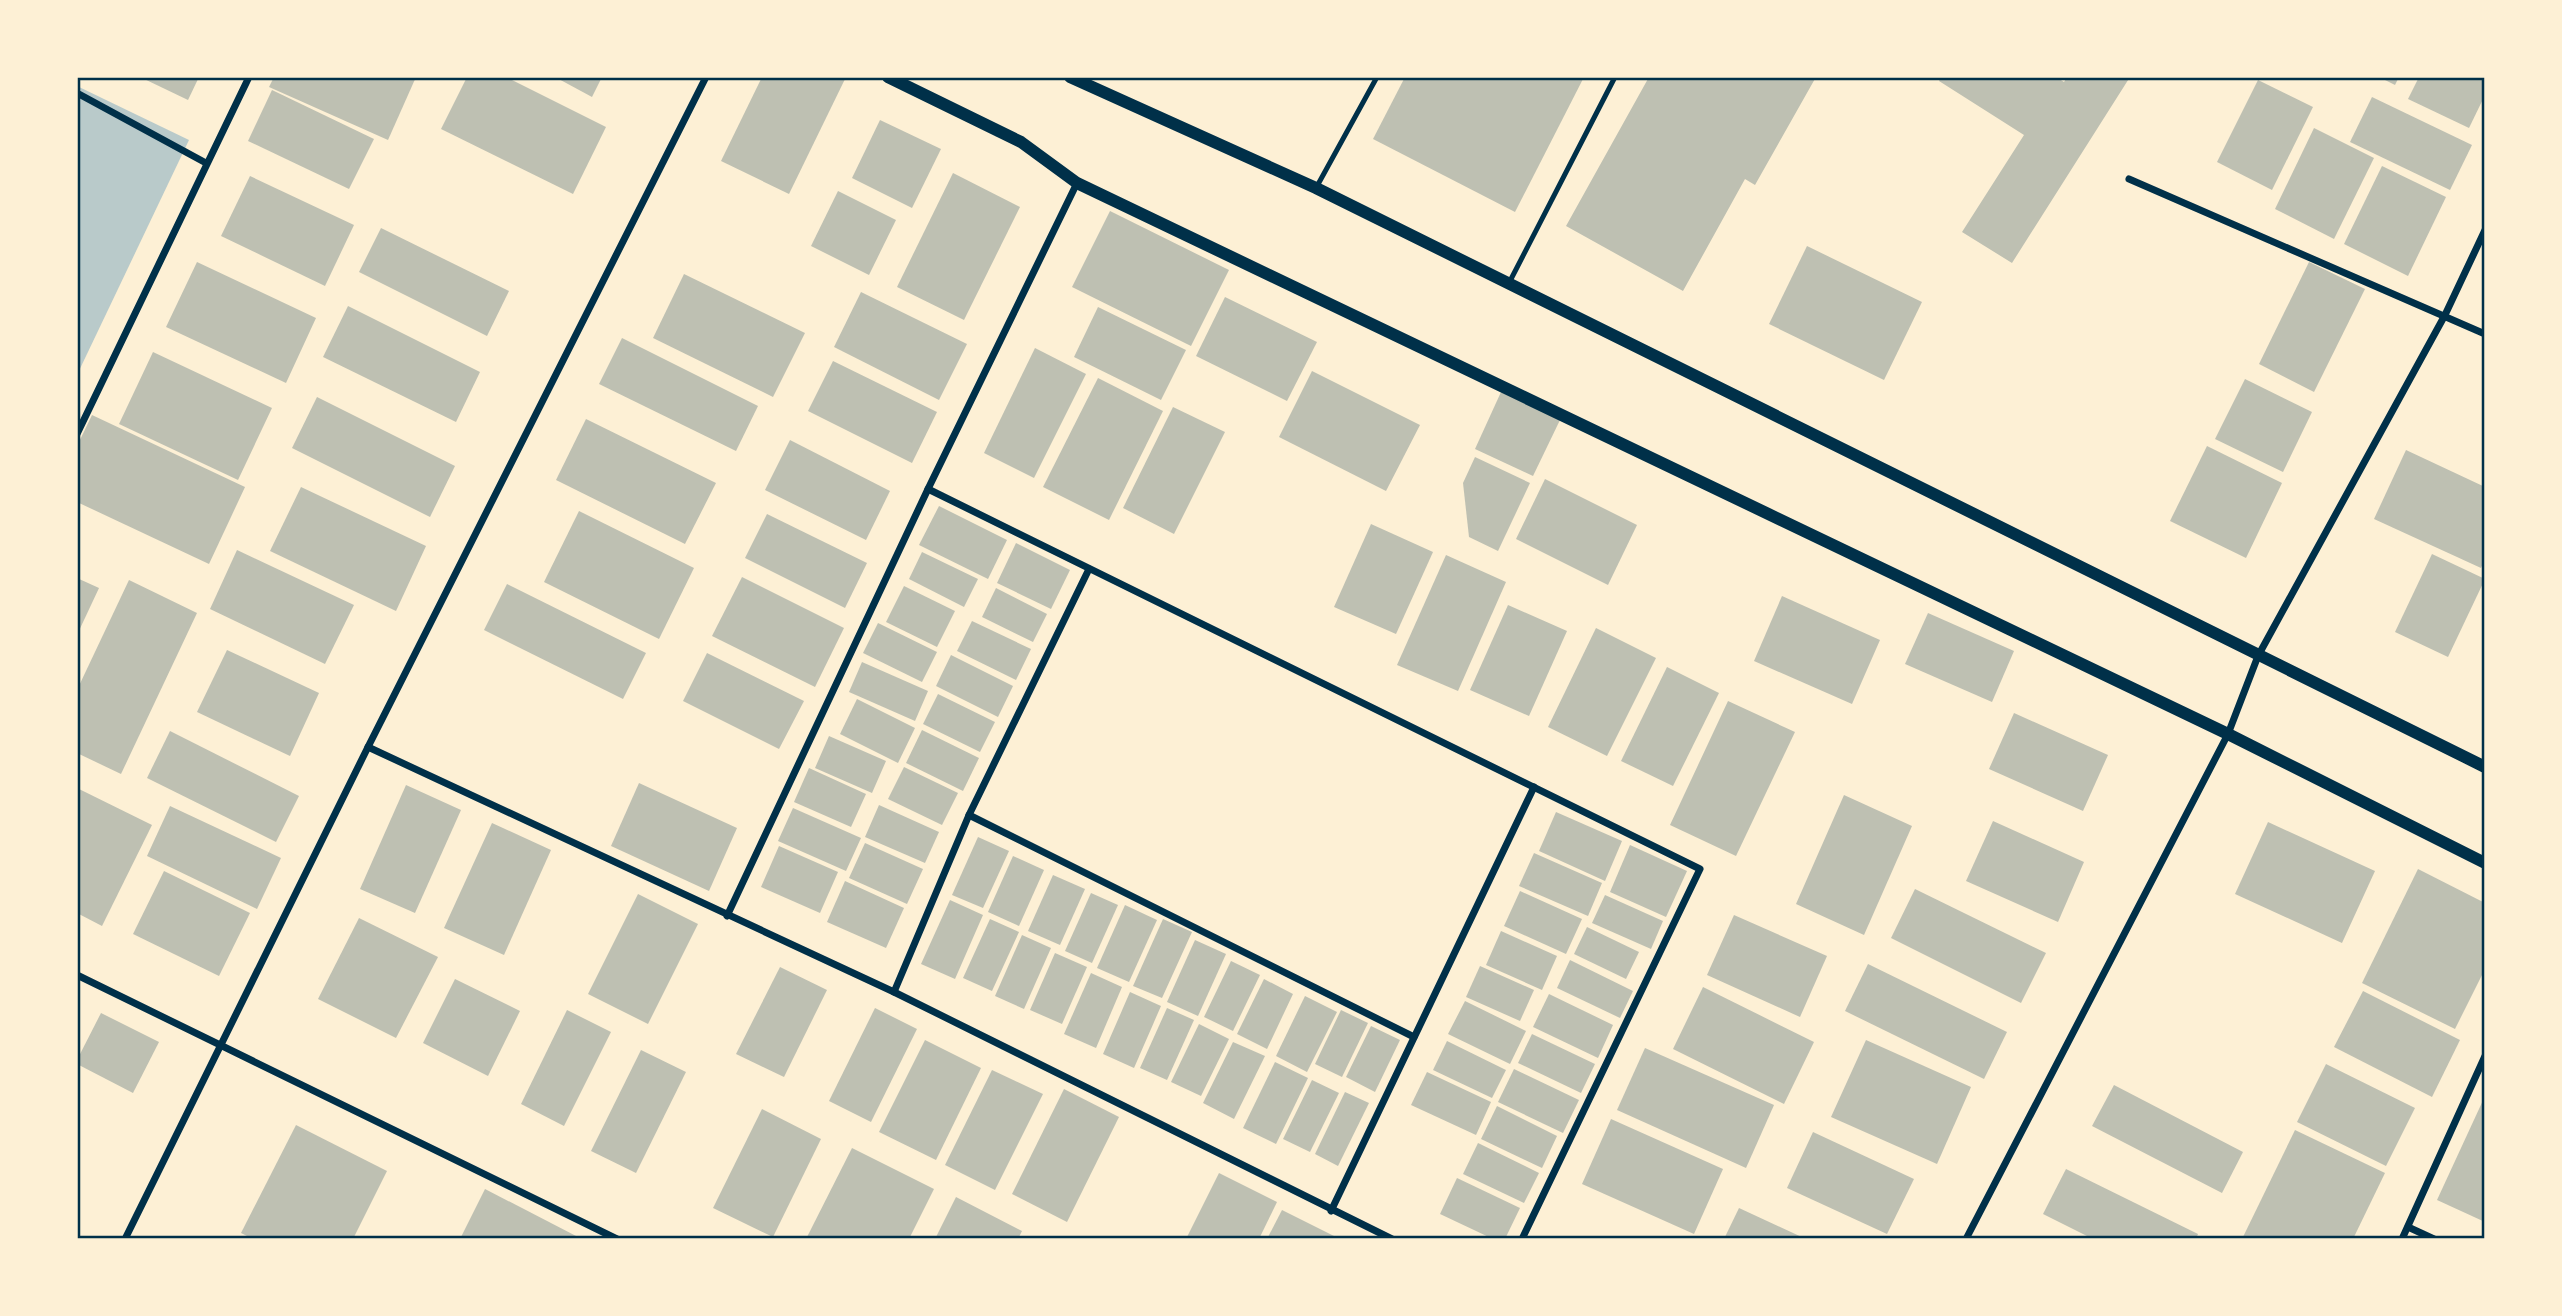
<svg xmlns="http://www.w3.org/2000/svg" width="2562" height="1316" viewBox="0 0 2562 1316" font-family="'Asap Condensed',sans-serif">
	<rect width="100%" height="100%" fill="#fdf0d5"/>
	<path fill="#b9caca" d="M77 86 189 140 77 375Z"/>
	<g fill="#bec0b2">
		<path d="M140 77H199L188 100Z"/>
		<path d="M274 77H416L388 140 269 87Z"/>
		<path d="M467 77H506L606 127 573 194 441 129Z"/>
		<path d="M555 77H602L592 97Z"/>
		<path d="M762 77H846L789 194 721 161Z"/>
		<path d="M1405 77H1584L1515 212 1373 139Z"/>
		<path d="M1649 77H1816L1755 185 1745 179 1683 291 1566 226Z"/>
		<path d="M1941 77H2056L2064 82 2067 77H2130L2012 263 1962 232 2024 135 1939 81Z"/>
		<path d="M2379 77H2399L2395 85Z"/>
		<path d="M2419 77H2485V95L2469 128 2408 99Z"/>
		<path d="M2258 80 2313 107 2272 190 2217 162Z"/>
		<path d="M272 90 374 139 349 189 248 141Z"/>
		<path d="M2372 97 2472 145 2450 190 2350 142Z"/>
		<path d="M880 120 941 149 912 208 852 178Z"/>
		<path d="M2314 128 2374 158 2334 239 2275 209Z"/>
		<path d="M2382 166 2446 197 2408 276 2344 244Z"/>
		<path d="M953 173 1020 207 964 320 897 287Z"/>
		<path d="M250 176 354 225 325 286 221 236Z"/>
		<path d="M838 191 896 220 869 275 811 246Z"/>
		<path d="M1110 211 1229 270 1191 346 1072 287Z"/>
		<path d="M381 228 509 291 487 336 359 272Z"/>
		<path d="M1807 246 1922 302 1884 380 1769 324Z"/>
		<path d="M197 262 316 318 286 383 166 327Z"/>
		<path d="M2309 262 2365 289 2314 392 2259 364Z"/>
		<path d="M684 274 805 333 773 397 653 338Z"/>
		<path d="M861 292 967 344 939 400 834 347Z"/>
		<path d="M1225 297 1317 342 1287 401 1196 356Z"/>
		<path d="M348 306 480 372 456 422 323 357Z"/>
		<path d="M1098 307 1186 350 1161 400 1074 357Z"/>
		<path d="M622 338 758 406 736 451 599 384Z"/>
		<path d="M1035 348 1086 374 1034 478 984 453Z"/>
		<path d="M153 352 272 408 238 480 119 424Z"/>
		<path d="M833 361 937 412 912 463 808 411Z"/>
		<path d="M1312 371 1420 425 1386 491 1279 437Z"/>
		<path d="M1098 378 1163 411 1109 520 1043 487Z"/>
		<path d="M2245 379 2312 412 2283 472 2215 439Z"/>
		<path d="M1501 392 1560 420 1533 476 1475 449Z"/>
		<path d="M317 397 455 466 430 517 292 448Z"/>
		<path d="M1173 407 1225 432 1174 534 1123 508Z"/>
		<path d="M92 415 245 487 209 564 77 502V446Z"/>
		<path d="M586 419 716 483 685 544 556 480Z"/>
		<path d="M790 440 890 491 866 540 765 490Z"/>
		<path d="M2207 446 2282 483 2246 558 2170 521Z"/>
		<path d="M2406 450 2485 487V559L2481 568 2374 519Z"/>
		<path d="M1475 457 1530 483 1498 551 1469 537 1463 483Z"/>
		<path d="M1545 479 1637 525 1608 585 1516 539Z"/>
		<path d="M301 487 426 546 396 611 270 551Z"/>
		<path d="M939 506 1007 540 988 579 919 545Z"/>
		<path d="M579 511 694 568 659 639 544 582Z"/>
		<path d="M767 514 867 563 845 608 745 558Z"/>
		<path d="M1371 524 1433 552 1396 634 1334 607Z"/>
		<path d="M1016 543 1070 570 1051 609 997 583Z"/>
		<path d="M237 550 354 605 325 664 210 609Z"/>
		<path d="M922 552 978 579 964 607 909 579Z"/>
		<path d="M2432 554 2485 579 2448 657 2395 632Z"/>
		<path d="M1446 555 1506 582 1458 691 1397 665Z"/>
		<path d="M742 577 844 628 815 687 712 636Z"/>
		<path d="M77 578 99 588 77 635Z"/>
		<path d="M129 580 197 613 121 774 77 753V690Z"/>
		<path d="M507 584 646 653 623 699 484 630Z"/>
		<path d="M904 586 955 611 937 647 886 622Z"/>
		<path d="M996 588 1047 614 1033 642 982 617Z"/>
		<path d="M1782 596 1880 640 1852 704 1754 661Z"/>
		<path d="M1508 605 1567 631 1529 716 1470 690Z"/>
		<path d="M1928 613 2014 651 1992 702 1905 664Z"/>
		<path d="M972 621 1031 649 1016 680 957 651Z"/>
		<path d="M878 623 937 652 922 682 863 653Z"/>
		<path d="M1596 628 1656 658 1607 756 1548 727Z"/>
		<path d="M227 650 319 693 290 756 197 712Z"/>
		<path d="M707 653 804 701 779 749 683 701Z"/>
		<path d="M951 655 1013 686 998 717 936 686Z"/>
		<path d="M862 662 928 691 915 721 849 692Z"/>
		<path d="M1667 667 1719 693 1673 786 1621 761Z"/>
		<path d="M938 694 995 722 980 752 923 724Z"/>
		<path d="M857 699 915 728 898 763 840 734Z"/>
		<path d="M1728 701 1795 732 1736 856 1670 825Z"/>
		<path d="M2014 713 2108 755 2083 811 1989 769Z"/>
		<path d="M922 730 979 758 963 791 906 763Z"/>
		<path d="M170 731 299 796 276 842 147 778Z"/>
		<path d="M829 736 886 761 872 793 815 768Z"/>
		<path d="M904 767 958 793 942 825 888 799Z"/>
		<path d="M809 768 866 794 851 827 794 802Z"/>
		<path d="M639 783 737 828 709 891 611 846Z"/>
		<path d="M406 785 461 810 415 913 360 889Z"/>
		<path d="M77 788 152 825 102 926 77 913Z"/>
		<path d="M1844 795 1912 826 1864 935 1796 904Z"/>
		<path d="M879 805 939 832 925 863 865 837Z"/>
		<path d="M170 806 281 858 257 909 147 856Z"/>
		<path d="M793 808 861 838 846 871 778 841Z"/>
		<path d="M1556 812 1622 841 1605 881 1539 851Z"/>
		<path d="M1993 821 2084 862 2058 922 1966 881Z"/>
		<path d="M2268 822 2375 871 2342 943 2235 894Z"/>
		<path d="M492 823 551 850 504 955 444 928Z"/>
		<path d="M978 837 1009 851 983 908 952 895Z"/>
		<path d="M865 843 923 869 907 904 849 878Z"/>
		<path d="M1630 845 1687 871 1666 917 1610 892Z"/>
		<path d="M779 846 838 872 820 913 761 887Z"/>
		<path d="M1534 853 1602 883 1588 916 1519 886Z"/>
		<path d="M1013 856 1044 870 1019 926 988 912Z"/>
		<path d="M2418 869 2485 903V969L2455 1029 2362 983Z"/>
		<path d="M164 871 250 913 219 976 133 934Z"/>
		<path d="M1053 875 1085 889 1060 945 1028 931Z"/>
		<path d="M845 881 904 908 886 948 827 922Z"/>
		<path d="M1915 889 2046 953 2021 1003 1891 938Z"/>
		<path d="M1520 891 1582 919 1566 954 1504 926Z"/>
		<path d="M1091 893 1118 905 1092 963 1065 951Z"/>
		<path d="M638 894 698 924 648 1024 588 994Z"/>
		<path d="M1605 895 1663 921 1651 949 1592 923Z"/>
		<path d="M950 900 983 915 955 979 921 964Z"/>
		<path d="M1125 905 1157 920 1129 982 1097 968Z"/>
		<path d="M1734 915 1827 956 1800 1017 1707 975Z"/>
		<path d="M359 918 438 957 396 1038 318 999Z"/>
		<path d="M990 919 1019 932 992 991 963 978Z"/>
		<path d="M1163 919 1192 932 1162 998 1133 986Z"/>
		<path d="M1587 927 1639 952 1626 979 1574 954Z"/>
		<path d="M1501 931 1557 956 1542 990 1486 965Z"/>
		<path d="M1022 935 1051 948 1024 1009 995 996Z"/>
		<path d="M1195 940 1226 954 1198 1016 1167 1002Z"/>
		<path d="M1055 953 1087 967 1062 1024 1030 1010Z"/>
		<path d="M1570 960 1633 991 1620 1018 1557 988Z"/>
		<path d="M1231 961 1260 975 1233 1031 1204 1017Z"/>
		<path d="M1868 964 2007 1032 1984 1079 1845 1011Z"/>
		<path d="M1480 966 1534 990 1520 1021 1466 997Z"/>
		<path d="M780 967 827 990 784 1077 736 1054Z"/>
		<path d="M1091 973 1122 987 1096 1048 1064 1034Z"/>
		<path d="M455 979 520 1011 488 1076 423 1043Z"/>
		<path d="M1264 979 1293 994 1267 1049 1237 1034Z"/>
		<path d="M1703 987 1814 1042 1784 1104 1673 1049Z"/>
		<path d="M2363 991 2460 1040 2432 1097 2334 1047Z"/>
		<path d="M1130 992 1161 1006 1134 1068 1103 1054Z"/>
		<path d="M1549 994 1613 1025 1598 1058 1533 1027Z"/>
		<path d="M1305 996 1337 1012 1307 1072 1276 1056Z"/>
		<path d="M1465 1001 1526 1031 1510 1064 1448 1034Z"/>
		<path d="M875 1008 917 1029 871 1122 829 1101Z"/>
		<path d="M1167 1008 1194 1020 1167 1080 1140 1068Z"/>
		<path d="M567 1010 611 1032 564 1126 521 1104Z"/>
		<path d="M1341 1010 1368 1023 1342 1077 1315 1064Z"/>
		<path d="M101 1013 159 1042 133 1093 77 1064V1060Z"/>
		<path d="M1199 1024 1229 1039 1201 1096 1171 1082Z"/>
		<path d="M1371 1026 1400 1040 1375 1092 1346 1077Z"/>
		<path d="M1532 1034 1595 1064 1581 1093 1518 1063Z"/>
		<path d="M925 1040 981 1068 936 1160 879 1132Z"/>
		<path d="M1866 1040 1971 1087 1937 1164 1831 1117Z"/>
		<path d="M1447 1041 1506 1070 1492 1098 1433 1070Z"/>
		<path d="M1233 1042 1265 1056 1234 1119 1203 1103Z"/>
		<path d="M1645 1048 1774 1105 1746 1168 1617 1110Z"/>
		<path d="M641 1050 686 1072 636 1173 591 1151Z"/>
		<path d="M1275 1062 1308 1078 1276 1144 1243 1128Z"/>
		<path d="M2326 1064 2415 1108 2386 1166 2297 1122Z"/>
		<path d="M1514 1069 1579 1100 1563 1133 1498 1102Z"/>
		<path d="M992 1070 1043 1094 995 1190 945 1165Z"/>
		<path d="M1427 1072 1491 1102 1476 1135 1411 1105Z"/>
		<path d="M1312 1080 1339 1093 1310 1152 1283 1139Z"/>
		<path d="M2114 1085 2243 1152 2222 1193 2092 1126Z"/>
		<path d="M1064 1089 1119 1117 1067 1222 1012 1194Z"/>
		<path d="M1345 1092 1369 1103 1338 1166 1315 1154Z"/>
		<path d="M2485 1096V1222L2437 1200Z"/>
		<path d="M1497 1106 1557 1136 1542 1168 1481 1139Z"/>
		<path d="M762 1109 821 1139 773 1237 713 1208Z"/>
		<path d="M1611 1119 1723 1169 1694 1234 1582 1184Z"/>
		<path d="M296 1125 387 1171 353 1239H253L241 1233Z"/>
		<path d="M2295 1130 2385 1173 2353 1239H2242Z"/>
		<path d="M1813 1132 1914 1179 1887 1234 1787 1188Z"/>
		<path d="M1478 1143 1539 1173 1524 1203 1463 1174Z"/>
		<path d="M852 1148 934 1189 909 1239H806Z"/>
		<path d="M2066 1169 2198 1234 2196 1239H2093L2043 1214Z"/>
		<path d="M1219 1173 1277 1202 1259 1239H1186Z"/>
		<path d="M1457 1178 1520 1208 1505 1239H1493L1440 1214Z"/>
		<path d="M485 1189 578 1237 577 1239H460Z"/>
		<path d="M956 1197 1022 1231 1018 1239H935Z"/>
		<path d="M1739 1208 1806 1239H1724Z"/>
		<path d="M1282 1210 1340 1239H1267Z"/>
	</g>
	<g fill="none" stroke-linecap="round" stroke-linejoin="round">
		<g stroke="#003049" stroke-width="5">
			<path d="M1316 188 1377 77"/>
			<path d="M1509 283 1615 77"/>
		</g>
		<g stroke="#003049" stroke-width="7">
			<path d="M77 93 206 163"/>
			<path d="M2129 179 2485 334"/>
			<path d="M77 434 249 77"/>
			<path d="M928 489 1700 869 1522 1239"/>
			<path d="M368 747 894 992 1392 1239"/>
			<path d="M969 815 1414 1037"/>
			<path d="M727 916 928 489 1077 183"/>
			<path d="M77 975 617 1239"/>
			<path d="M894 992 969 815 1089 569"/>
			<path d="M1331 1211 1534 787"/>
			<path d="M2408 1227 2434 1239"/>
			<path d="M125 1239 368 747 706 77"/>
			<path d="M1966 1239 2228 734 2258 656 2445 315 2485 230"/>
			<path d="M2402 1239 2485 1056"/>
		</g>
		<g stroke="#003049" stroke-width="12">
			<path d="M888 77 1021 142 1077 183 2228 734 2485 863"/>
			<path d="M1070 77 1316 188 2485 767"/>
		</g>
	</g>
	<rect width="2562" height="1316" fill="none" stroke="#fdf0d5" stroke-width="158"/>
	<rect x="79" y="79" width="2404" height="1158" fill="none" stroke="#003049" stroke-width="2.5"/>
</svg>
